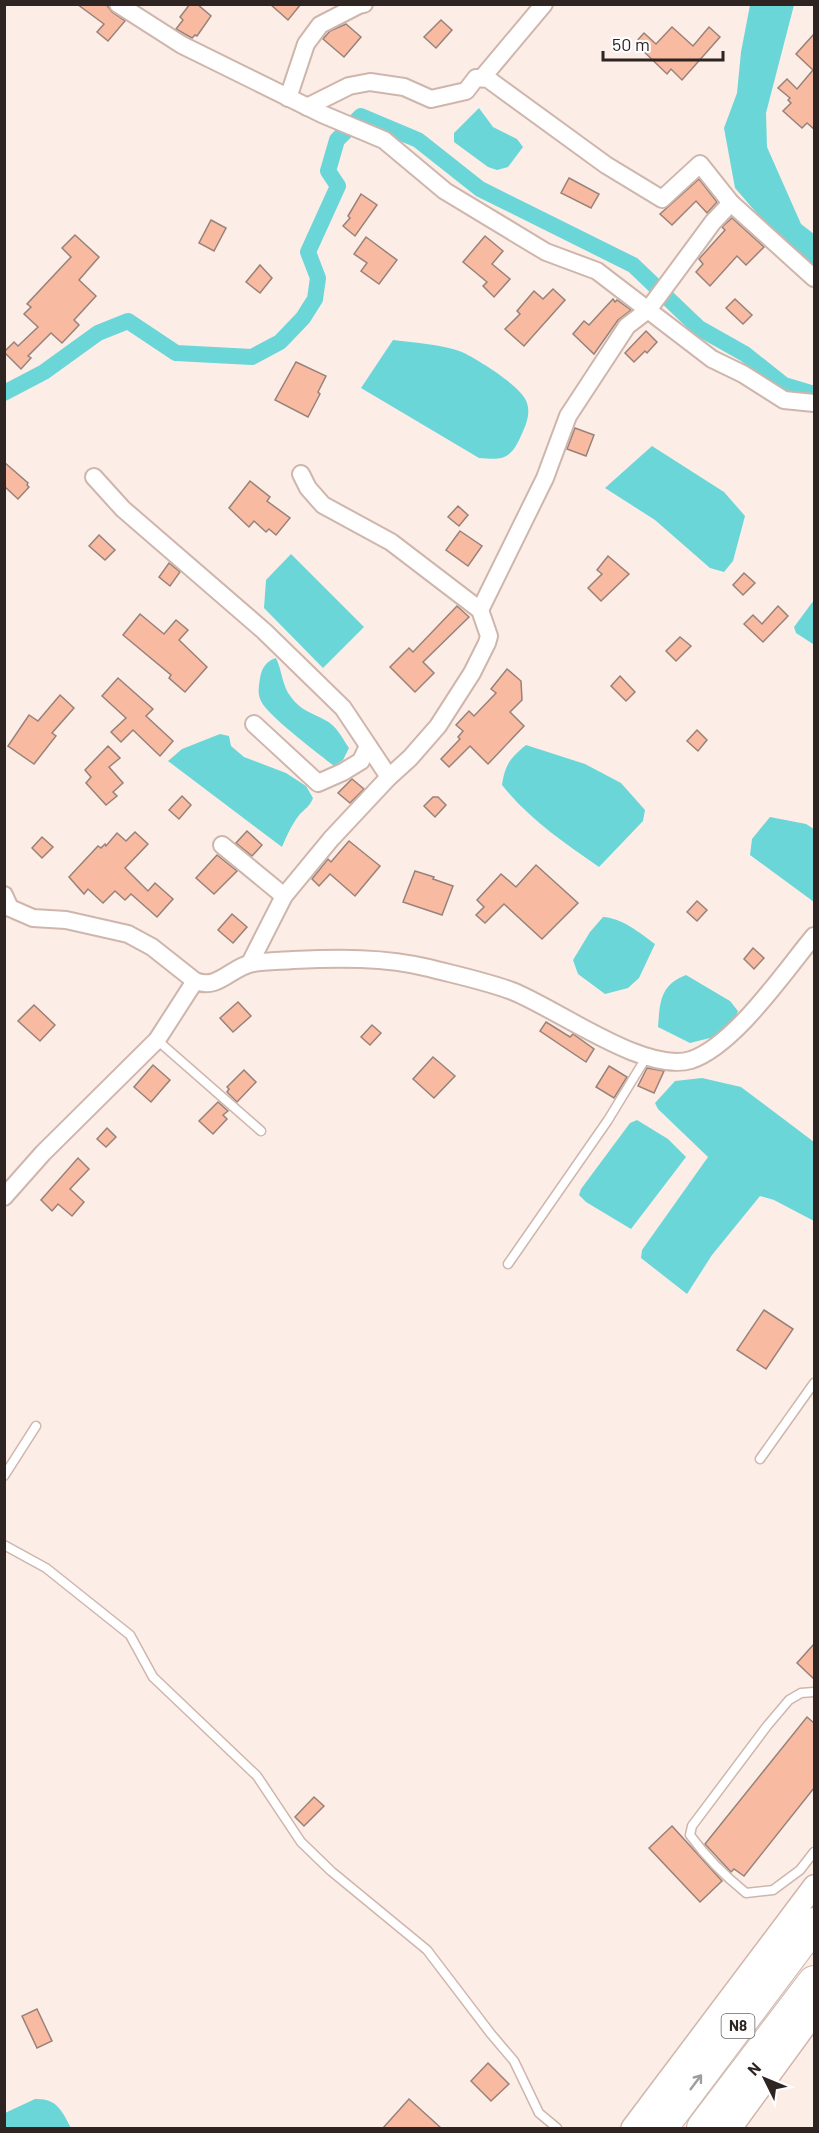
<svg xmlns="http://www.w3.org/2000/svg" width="819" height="2133" viewBox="0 0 819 2133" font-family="Barlow,sans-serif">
	<rect width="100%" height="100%" fill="#fdede7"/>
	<g fill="#6ad6d8">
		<path d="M750 5H794L766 113 767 147 801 224 814 234V268L774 233 735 188 724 128 737 93 741 52Z"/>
		<path d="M479 108 493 127 517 139 523 147 508 167 497 170 488 167 454 142V133Z"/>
		<path d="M393 340C416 343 441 344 462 352 477 359 523 387 527 403 531 415 525 427 520 438 510 460 501 460 479 458L361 388Z"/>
		<path d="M652 446 724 492 745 516 733 561 724 572 710 568 655 520 605 488Z"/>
		<path d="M291 554 364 627 323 668 264 608 266 580Z"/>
		<path d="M814 600V642L813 644 796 633 794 627Z"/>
		<path d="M276 658C282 670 282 686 291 697 300 710 312 713 325 720 337 726 342 738 349 748L343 760 334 766C319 754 267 715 261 701 257 693 259 686 260 678 262 668 266 661 276 658Z"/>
		<path d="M220 734 229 736 231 746 244 757 286 773 306 786 313 798C310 806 305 809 300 814 292 824 287 835 282 847L168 761 182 749Z"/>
		<path d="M526 745 585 764 621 783 645 810 643 821 599 867C563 842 529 819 502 785 505 765 510 758 526 745Z"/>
		<path d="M770 817 806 824 814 829V902L750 855 752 839Z"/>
		<path d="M603 917C622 918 640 933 655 944L639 978 628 988 605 994 578 974 573 960 590 932Z"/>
		<path d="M686 975 730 1001 738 1011 733 1024 718 1036 690 1043 658 1027C660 1002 660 985 686 975Z"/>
		<path d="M702 1078 741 1087 814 1142V1221L774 1200 760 1196 712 1255 687 1294 641 1258 642 1250 708 1157 658 1109 655 1103 675 1081Z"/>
		<path d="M637 1120 668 1139 686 1157 631 1229 586 1202 579 1195 581 1189 630 1123Z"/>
		<path d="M35 2099C57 2098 62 2111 71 2128H5V2113Z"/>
	</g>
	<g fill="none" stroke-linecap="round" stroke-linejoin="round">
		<path stroke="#6ad6d8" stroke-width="16" d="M4 393 44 372 98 333 128 321 176 353 252 357 280 342 303 318 315 299 318 278 308 252 338 186 328 171 337 140 361 116 418 140 480 189 633 265 699 328 745 354 784 385 814 394"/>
	</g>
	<g fill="#f8bba2" stroke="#988279" stroke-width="1.5">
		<path d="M77 4H106L112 12 125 21 108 41 97 32 104 24Z"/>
		<path d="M190 4H197L211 16 197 36 195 35 192 38 176 29 183 20 180 17Z"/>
		<path d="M270 4H301L288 20Z"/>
		<path d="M441 20 452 30 436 48 424 37Z"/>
		<path d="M346 24 361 37 344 57 323 39 330 31Z"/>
		<path d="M672 27 693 46 709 27 720 37 682 80 671 69 667 74 635 43 644 33 656 44Z"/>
		<path d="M814 34V129L807 123 802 128 783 111 791 103 788 100 790 98 778 88 787 79 797 89 813 70 796 54Z"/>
		<path d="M569 178 599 194 591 208 561 193Z"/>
		<path d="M699 179 717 202 707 213 696 201 672 225 660 214Z"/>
		<path d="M361 194 377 205 355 236 343 226 350 218 348 216Z"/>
		<path d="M732 218 764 247 746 265 737 256 710 286 696 272 703 264 699 259 725 230 722 227Z"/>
		<path d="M211 220 226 228 214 251 199 243Z"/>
		<path d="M75 235 99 257 79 280 96 296 74 320 79 325 62 343 51 333 28 356 31 358 21 369 4 352 14 342 18 346 38 327 24 314 31 307 27 304 71 257 62 248Z"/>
		<path d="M485 236 503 251 492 264 510 279 494 297 483 286 487 282 463 262Z"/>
		<path d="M366 237 397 260 379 284 361 271 367 263 354 254Z"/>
		<path d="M260 265 272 278 260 293 246 282Z"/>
		<path d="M553 289 565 300 524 346 505 329 520 314 517 311 534 291 543 299Z"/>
		<path d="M613 299 615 302 617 300 631 310 618 320 594 354 573 334 584 321 589 325Z"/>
		<path d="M735 299 752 315 743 324 726 308Z"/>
		<path d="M646 331 657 342 647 353 645 351 634 362 625 353Z"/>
		<path d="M296 362 326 376 318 392 320 394 308 417 275 400Z"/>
		<path d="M575 428 594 435 586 456 567 449Z"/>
		<path d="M4 462 28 483 27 485 29 487 18 499 4 486Z"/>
		<path d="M250 481 270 497 267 501 290 518 276 535 269 529 266 532 254 521 249 527 229 508Z"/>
		<path d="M458 506 468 515 459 526 448 517Z"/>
		<path d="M460 531 482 546 468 566 446 550Z"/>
		<path d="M99 535 115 550 105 560 89 546Z"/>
		<path d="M608 556 629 574 601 601 588 588 602 574 597 570Z"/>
		<path d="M169 563 180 572 170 586 159 577Z"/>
		<path d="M744 573 755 583 743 595 733 585Z"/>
		<path d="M457 606 469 617 423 662 434 673 415 692 390 667 409 648 413 652Z"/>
		<path d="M778 606 788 616 763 642 744 624 753 615 762 624Z"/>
		<path d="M140 614 164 634 176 620 188 630 179 640 207 667 185 692 169 678 171 675 123 635Z"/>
		<path d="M680 637 691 646 676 661 666 651Z"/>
		<path d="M507 669 521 681 522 700 510 712 524 726 488 764 470 746 449 767 441 759 460 739 458 737 463 731 456 725 469 711 474 716 496 693 491 689Z"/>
		<path d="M620 676 635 692 626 701 611 686Z"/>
		<path d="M118 678 153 709 146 716 173 741 160 756 133 730 121 742 111 732 126 718 102 696Z"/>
		<path d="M60 695 74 708 52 733 56 736 34 764 8 746 29 715 38 721Z"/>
		<path d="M697 730 707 740 698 751 687 741Z"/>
		<path d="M108 746 120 758 109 767 123 783 113 792 117 796 106 805 86 783 91 777 85 770Z"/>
		<path d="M352 779 364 789 350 803 338 793Z"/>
		<path d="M182 796 191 805 179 819 169 810Z"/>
		<path d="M433 797H438L446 805 435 817 424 806Z"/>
		<path d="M247 831 262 845 252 856 236 843Z"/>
		<path d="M135 832 148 844 125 868 148 891 155 883 173 899 157 917 131 894 125 900 115 891 103 903 88 889 84 894 69 877 98 846 101 848 105 844 106 846 117 833 126 841Z"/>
		<path d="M42 837 53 847 42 858 32 848Z"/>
		<path d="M349 841 380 866 355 896 330 874 319 886 312 879 328 859 331 862Z"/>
		<path d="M217 855 237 871 214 894 196 878Z"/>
		<path d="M536 865 578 903 542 939 504 904 485 923 476 915 484 907 477 900 501 874 516 887Z"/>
		<path d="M415 871 434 877 433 879 453 886 442 915 403 902Z"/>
		<path d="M697 901 707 910 697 921 687 912Z"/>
		<path d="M232 914 247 927 233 943 218 930Z"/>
		<path d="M753 948 764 958 754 969 744 959Z"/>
		<path d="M238 1002 251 1016 233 1032 220 1018Z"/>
		<path d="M34 1005 55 1025 40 1041 18 1021Z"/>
		<path d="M546 1022 570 1037 573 1034 594 1049 586 1062 540 1031Z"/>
		<path d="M372 1025 381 1033 370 1045 361 1037Z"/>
		<path d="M433 1057 455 1076 434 1098 413 1079Z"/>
		<path d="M153 1065 170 1080 151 1102 134 1087Z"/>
		<path d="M609 1066 627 1077 614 1098 596 1087Z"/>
		<path d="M647 1068 664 1071 654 1093 638 1086Z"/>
		<path d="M244 1070 256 1082 237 1102 227 1092 229 1089 227 1087Z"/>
		<path d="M218 1102 228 1111 223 1115 227 1119 213 1134 199 1121Z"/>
		<path d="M107 1128 116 1137 106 1147 97 1139Z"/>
		<path d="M78 1158 89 1169 70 1189 84 1202 72 1216 58 1204 52 1211 41 1200Z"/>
		<path d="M764 1310 793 1329 766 1369 737 1350Z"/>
		<path d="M814 1644V1679L797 1663Z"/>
		<path d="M807 1717 814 1723V1788L744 1876 734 1869 731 1872 705 1844Z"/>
		<path d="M314 1797 324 1806 304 1826 295 1817Z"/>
		<path d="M672 1826 722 1881 700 1902 649 1848Z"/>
		<path d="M37 2009 52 2041 37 2048 22 2016Z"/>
		<path d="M488 2063 509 2084 491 2101 471 2081Z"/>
		<path d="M409 2099 441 2128H383Z"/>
	</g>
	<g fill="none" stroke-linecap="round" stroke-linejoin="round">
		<defs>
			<g id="service">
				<path d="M157 1040 261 1131"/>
				<path d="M508 1264 608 1120 647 1056"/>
				<path d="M760 1459 814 1383"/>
				<path d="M4 1476 36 1426"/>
				<path d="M4 1545 46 1568 130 1635 153 1677 257 1776 301 1842 331 1871 427 1950 491 2034 514 2061 539 2113 557 2128"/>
				<path d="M814 1692 801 1693 789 1700 767 1726 692 1826 690 1835C706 1857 725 1876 746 1893L773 1890 800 1870 814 1852"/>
			</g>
			<g id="minor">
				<path d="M118 4 182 45 322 114 384 140 445 191 546 252 597 271 712 359 743 374 784 400 814 403"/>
				<path d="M482 78 544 4"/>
				<path d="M288 98 306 44 320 25 359 5 364 4"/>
				<path d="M307 107 349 86 370 82 404 87 431 99 466 91 476 78 488 79 606 165 662 199 700 164 731 203 814 278"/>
				<path d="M94 477 123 509 264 631 343 708 389 777"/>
				<path d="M480 610 545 478 568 416 627 326 648 310 713 222 731 203"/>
				<path d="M254 724 318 783 343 772 361 761 368 746"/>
				<path d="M222 845 284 896"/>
				<path d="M4 895 10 908 33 918 66 920 128 934 152 947 195 981C218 991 232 966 253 963 266 961 280 961 293 960 338 958 384 957 429 968 456 975 485 981 512 991 556 1008 644 1074 691 1060 735 1045 784 972 814 936"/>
				<path d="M250 963 284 896 331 839 389 777 410 758 438 726 472 673 487 643 489 636 480 610 391 542 323 505 308 488 301 474"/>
				<path d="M4 1197 43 1153 157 1040 195 981"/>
			</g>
			<g id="tertiary">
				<path d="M632 2128 814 1886"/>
				<path d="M731 2128 814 2014"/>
			</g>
			<g id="motorway">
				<path d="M661 2128 814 1924"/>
				<path d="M703 2128 814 1982"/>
			</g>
		</defs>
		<use href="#service" stroke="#ceb6ac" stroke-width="11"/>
		<use href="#minor" stroke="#ceb6ac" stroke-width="20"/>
		<use href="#tertiary" stroke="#ceb6ac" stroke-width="24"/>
		<use href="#motorway" stroke="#ceb6ac" stroke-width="34"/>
		<use href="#service" stroke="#fff" stroke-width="8"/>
		<use href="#minor" stroke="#fff" stroke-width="16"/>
		<use href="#tertiary" stroke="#fff" stroke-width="21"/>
		<use href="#motorway" stroke="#fff" stroke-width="32"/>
	</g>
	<defs><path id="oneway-shaft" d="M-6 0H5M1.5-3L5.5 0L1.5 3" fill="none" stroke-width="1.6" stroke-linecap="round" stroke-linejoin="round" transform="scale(1.5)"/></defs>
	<use stroke="#a19d9c" href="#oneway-shaft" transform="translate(696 2082) rotate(-53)"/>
	<g text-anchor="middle" stroke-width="4.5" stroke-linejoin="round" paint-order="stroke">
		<rect fill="#fefefe" stroke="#6c6664" stroke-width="1.5" x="721.5" y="2014" width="33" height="24" rx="4.5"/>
		<g font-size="15" font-weight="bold" fill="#2e2522">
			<text x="738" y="2031">N8</text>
		</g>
	</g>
	<rect width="819" height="2133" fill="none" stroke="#2e2522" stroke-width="12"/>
	<g transform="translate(765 2079) rotate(313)" stroke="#fefefe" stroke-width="4.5" paint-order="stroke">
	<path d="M0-4.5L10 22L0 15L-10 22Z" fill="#2e2522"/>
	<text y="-9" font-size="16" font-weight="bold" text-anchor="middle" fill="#2e2522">N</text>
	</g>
	<path d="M603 51v9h120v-9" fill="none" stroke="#2e2522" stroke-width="3"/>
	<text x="612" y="51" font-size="18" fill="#2e2522" stroke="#fefefe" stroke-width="4.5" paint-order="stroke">50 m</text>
</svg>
